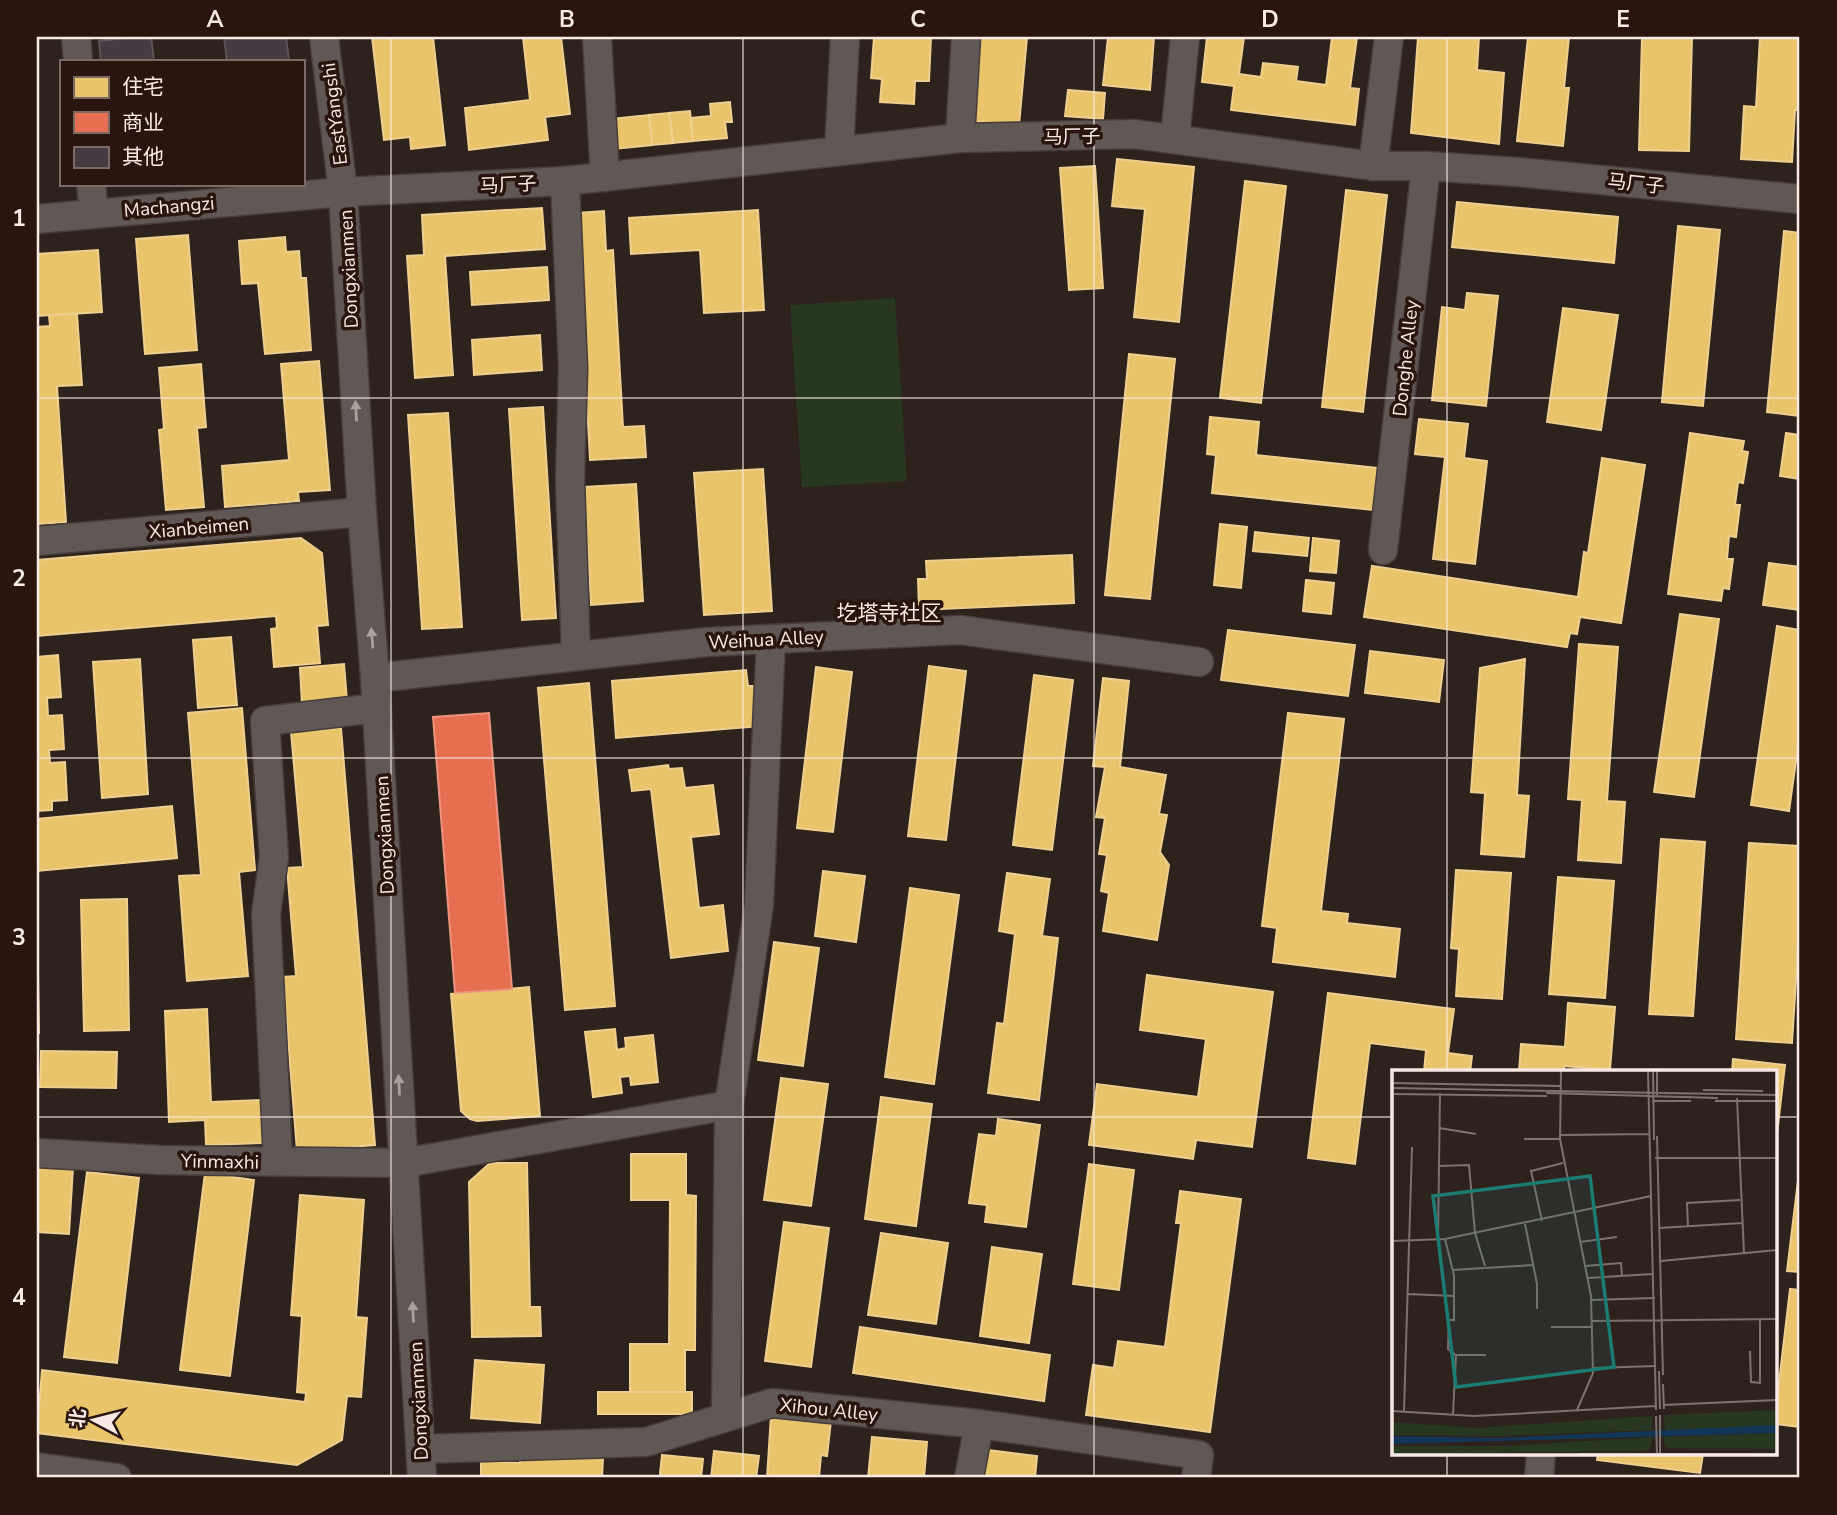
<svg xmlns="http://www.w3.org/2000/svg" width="1837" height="1515" viewBox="0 0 1837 1515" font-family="'Nunito Sans','Noto Sans SC',sans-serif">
	<rect width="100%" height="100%" fill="#2e221d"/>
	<path fill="#283820" d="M895 298 907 481 802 487 790 305Z"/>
	<g fill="#e9c46a" stroke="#eecf8f" stroke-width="2">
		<path d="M372 37H433L445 145 411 149 410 137 384 140Z"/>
		<path d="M523 37H561L570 114 545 117 548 140 469 150 465 108 530 100Z"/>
		<path d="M874 37H931L929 81H915L914 104 880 102 882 79 871 78Z"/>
		<path d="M978 37H1027L1019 126 971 121Z"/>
		<path d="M1108 37H1154L1150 90 1103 85Z"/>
		<path d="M1207 37H1244L1239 74 1261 77 1263 63 1298 67 1296 81 1326 85 1332 37H1357L1350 88 1359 89 1355 125 1231 110 1234 86 1202 82Z"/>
		<path d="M1418 37H1479L1477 70 1504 73 1499 144 1411 133Z"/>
		<path d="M1528 37H1569L1564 88H1569L1563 146 1517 141Z"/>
		<path d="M1642 37H1692L1689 151 1639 150Z"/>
		<path d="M1760 37H1800V110H1795L1792 162 1741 159 1744 106 1756 107Z"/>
		<path d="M1068 90 1105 93 1103 119 1065 116Z"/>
		<path d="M730 102 732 122H725L727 138 693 141 691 118 711 116 710 104Z"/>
		<path d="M690 111 693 141 673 143 669 113Z"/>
		<path d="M669 113 673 143 652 145 649 115Z"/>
		<path d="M649 115 652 145 614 149 612 119Z"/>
		<path d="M1117 159 1194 167 1179 322 1134 317 1145 209 1112 206Z"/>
		<path d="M1095 166 1103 288 1069 290 1060 168Z"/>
		<path d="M1245 181 1286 186 1261 403 1220 398Z"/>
		<path d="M1346 190 1387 195 1363 412 1322 407Z"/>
		<path d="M1457 202 1618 217 1614 263 1452 247Z"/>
		<path d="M542 208 545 249 445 256 453 375 415 378 407 256 424 255 422 215Z"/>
		<path d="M758 210 764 310 704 313 700 250 631 254 629 218Z"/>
		<path d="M604 211 606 251 613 250 623 427 644 426 646 457 590 460 577 213Z"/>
		<path d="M1678 226 1720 230 1703 406 1662 402Z"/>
		<path d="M1784 231 1800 233V416L1767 412Z"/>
		<path d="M188 235 197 350 145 354 136 239Z"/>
		<path d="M285 237 286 252 299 251 301 278H306L311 350 265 354 258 283 242 284 239 241Z"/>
		<path d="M98 250 102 312 37 316V254Z"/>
		<path d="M547 267 549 300 472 305 470 272Z"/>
		<path d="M1467 293 1498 296 1486 406 1432 400 1442 307 1465 310Z"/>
		<path d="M1563 308 1618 315 1601 430 1547 422Z"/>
		<path d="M77 314 82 385 57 386 66 522 37 524V327L50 326 49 315Z"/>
		<path d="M540 335 542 370 474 375 472 340Z"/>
		<path d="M1129 354 1175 359 1150 599 1105 595Z"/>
		<path d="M319 361 330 490 298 492 299 501 225 507 222 466 289 460 281 364Z"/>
		<path d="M201 364 206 427 197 428 204 507 166 510 159 430 164 429 159 368Z"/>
		<path d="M543 407 556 618 522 620 509 409Z"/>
		<path d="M448 413 462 627 422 629 408 415Z"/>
		<path d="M1210 417 1259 422 1256 455 1377 468 1373 510 1212 493 1216 455 1207 454Z"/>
		<path d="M1419 419 1468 424 1464 458 1487 461 1475 564 1433 559 1445 457 1415 454Z"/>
		<path d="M1690 433 1744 441 1742 451 1748 452 1743 483 1738 482 1735 505H1740L1736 537 1729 536 1727 559H1733L1729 589 1723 588 1721 601 1668 594Z"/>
		<path d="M1786 433 1800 435V479L1780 476Z"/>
		<path d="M1602 458 1645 465 1621 623 1580 617 1577 634 1570 633 1567 647 1364 617 1372 566 1578 597 1584 552 1588 553Z"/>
		<path d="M763 469 772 611 704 615 694 473Z"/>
		<path d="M636 484 643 601 591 605 584 487Z"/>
		<path d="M1220 524 1247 527 1241 588 1214 585Z"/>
		<path d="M1255 532 1309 538 1307 556 1253 551Z"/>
		<path d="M301 538 322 553 328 625 317 626 320 663 274 667 271 629 277 628 276 616 37 636V560Z"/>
		<path d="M1313 538 1339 541 1336 573 1310 571Z"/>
		<path d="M1072 555 1074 603 919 610 918 579H927L926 561Z"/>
		<path d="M1769 563 1800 567V610L1763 605Z"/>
		<path d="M1306 580 1334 583 1331 614 1303 611Z"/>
		<path d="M1680 614 1719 619 1694 797 1654 792Z"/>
		<path d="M1777 626 1800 630V732L1789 811 1751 805Z"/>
		<path d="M1228 630 1355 645 1348 696 1221 680Z"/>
		<path d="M231 637 237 705 198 708 193 640Z"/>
		<path d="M1579 644 1618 647 1607 801 1625 802 1621 863 1578 860 1582 800 1568 799Z"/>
		<path d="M1370 651 1444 660 1439 702 1365 693Z"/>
		<path d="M58 655 61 697 47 698 48 716 62 715 64 749 49 750 50 763 65 762 67 800 52 801V810L37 811V657Z"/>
		<path d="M140 659 148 794 102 798 93 662Z"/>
		<path d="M1525 659 1517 795 1529 796 1524 857 1481 854 1485 793 1471 792 1480 668Z"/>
		<path d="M344 664 347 701 302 705 300 668Z"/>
		<path d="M929 666 966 671 946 840 908 836Z"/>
		<path d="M816 667 852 672 833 832 797 828Z"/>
		<path d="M746 670 748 686H757L760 726 616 738 612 681Z"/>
		<path d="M1034 675 1073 680 1052 850 1013 845Z"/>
		<path d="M1103 678 1129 681 1120 767 1166 775 1159 814 1167 815 1160 852 1169 865 1157 940 1103 931 1109 893 1101 891 1107 855 1099 854 1105 818 1096 817 1105 767 1093 766Z"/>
		<path d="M589 683 615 1006 565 1010 538 688Z"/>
		<path d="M242 708 255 870 239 872 248 976 187 981 179 876 201 875 188 713Z"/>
		<path d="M1288 713 1344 719 1321 911 1348 914 1347 923 1400 929 1395 977 1273 962 1277 928 1262 926Z"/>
		<path d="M341 728 375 1145 297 1151 283 977 296 976 287 868 303 867 291 732Z"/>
		<path d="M668 765 669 769 682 768 685 788 713 785 719 834 691 837 699 908 723 905 728 951 671 958 651 789 632 791 629 770Z"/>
		<path d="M172 806 177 858 37 871V819Z"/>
		<path d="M1661 839 1705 842 1693 1016 1649 1014Z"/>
		<path d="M1749 843 1800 846V915L1792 1043 1736 1039Z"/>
		<path d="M1456 870 1511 873 1502 999 1456 996 1459 949 1451 948Z"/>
		<path d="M823 871 865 876 856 942 815 936Z"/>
		<path d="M1007 873 1050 879 1042 936 1058 938 1039 1100 988 1093 997 1023 1004 1024 1015 934 999 931Z"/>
		<path d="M1558 877 1614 881 1605 998 1549 994Z"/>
		<path d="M910 888 959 895 934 1084 885 1077Z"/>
		<path d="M127 899 129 1030 84 1031 81 900Z"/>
		<path d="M37 915 39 1033H37Z"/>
		<path d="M774 942 819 948 803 1066 758 1060Z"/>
		<path d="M1147 975 1273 992 1252 1147 1196 1140 1193 1159 1089 1145 1097 1084 1198 1097 1206 1039 1140 1030Z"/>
		<path d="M529 987 540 1116 477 1121 470 1119 461 1111 451 994Z"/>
		<path d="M1328 993 1454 1009 1448 1053 1472 1056 1470 1072H1424L1426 1050 1370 1043 1355 1164 1308 1158Z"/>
		<path d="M1568 1003 1615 1007 1610 1070 1564 1066V1072H1519L1521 1044 1565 1047Z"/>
		<path d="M207 1009 211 1102 263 1100 264 1143 206 1145 205 1120 169 1122 165 1011Z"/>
		<path d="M615 1029 617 1050 626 1048 625 1038 653 1035 658 1082 631 1085 630 1076 620 1077 622 1093 593 1097 585 1032Z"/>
		<path d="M41 1051 117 1052 116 1088 40 1087Z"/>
		<path d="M1733 1059 1785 1065 1776 1143V1072H1732Z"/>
		<path d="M781 1078 828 1084 811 1206 764 1200Z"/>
		<path d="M881 1097 932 1104 916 1226 865 1219Z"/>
		<path d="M998 1119 1040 1125 1026 1227 985 1222 987 1205 969 1203 979 1134 996 1136Z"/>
		<path d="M631 1154H686V1195L696 1196 695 1350H685V1392H630V1344H669L670 1200H631Z"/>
		<path d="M490 1163H527L530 1307H540L541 1336 472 1337 469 1182Z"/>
		<path d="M1089 1164 1134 1170 1119 1290 1073 1284Z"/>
		<path d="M1800 1164V1272L1787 1271Z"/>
		<path d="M37 1165 73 1167 69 1234 37 1232Z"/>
		<path d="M87 1172 139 1178 117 1363 64 1357Z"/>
		<path d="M205 1173 254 1180 230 1376 180 1370Z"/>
		<path d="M1180 1191 1241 1199 1210 1432 1086 1415 1093 1365 1114 1368 1118 1341 1165 1347 1181 1223H1176Z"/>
		<path d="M300 1195 364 1200 356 1317 367 1318 361 1397 347 1396 342 1440 297 1465 37 1433 42 1370 305 1402 306 1393 297 1392 302 1316 291 1315Z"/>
		<path d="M784 1222 829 1228 811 1367 765 1361Z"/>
		<path d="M881 1233 948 1243 936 1324 868 1315Z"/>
		<path d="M992 1247 1042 1254 1029 1343 980 1336Z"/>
		<path d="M1790 1289 1800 1290V1427L1776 1424V1408Z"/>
		<path d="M860 1327 1050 1355 1044 1401 853 1373Z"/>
		<path d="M475 1360 544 1365 540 1423 471 1418Z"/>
		<rect x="598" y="1392" width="94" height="22"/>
		<path d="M771 1415 831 1421 827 1456 821 1455 819 1478H767Z"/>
		<path d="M872 1437 927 1442 924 1478H868Z"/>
		<path d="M988 1450 1037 1456 1035 1478H984Z"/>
		<path d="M714 1451 759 1456 756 1478H711Z"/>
		<path d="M520 1454 603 1458 602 1478H481V1461L520 1463Z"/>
		<path d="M1598 1454H1703L1700 1473 1597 1460Z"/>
		<path d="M662 1455 703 1459 701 1478H662V1475L660 1474Z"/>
	</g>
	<path fill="#e76f51" stroke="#ec947d" stroke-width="2" d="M489 713 512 989 455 993 433 717Z"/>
	<g fill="#453b42" stroke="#5c5557" stroke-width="2">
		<path d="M135 37H151L154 61H101L99 41Z"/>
		<path d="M224 37H286L289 61H227Z"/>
	</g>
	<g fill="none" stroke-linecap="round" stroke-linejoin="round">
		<defs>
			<g id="minor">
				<path d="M76 37 78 61"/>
				<path d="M324 37 343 192 362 512 375 678 422 1478"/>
				<path d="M597 37 605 177"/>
				<path d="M960 138 966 37"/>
				<path d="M1175 138 1185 37"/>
				<path d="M839 151 845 37"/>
				<path d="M1373 166 1389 37"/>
				<path d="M565 181 573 368 570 480 576 656"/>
				<path d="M91 184 94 213"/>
				<path d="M37 219 343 192 565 181 960 138 1134 134 1373 166H1426L1518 172 1800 199"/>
				<path d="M37 541 362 512"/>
				<path d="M1383 550 1426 166"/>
				<path d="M375 678 707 642 960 630 1199 662"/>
				<path d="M37 1153 160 1160 404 1163 729 1105"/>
				<path d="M278 1161 266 914 274 857 265 721 377 708"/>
				<path d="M726 1417 729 1105 759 905 771 639"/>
				<path d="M421 1449 646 1442 772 1403 979 1424 1199 1455 1196 1478"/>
				<path d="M37 1467 117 1478"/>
				<path d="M969 1478 979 1424"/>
				<path d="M1539 1478 1541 1454"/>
			</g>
		</defs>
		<use href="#minor" stroke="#463c39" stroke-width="31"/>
		<use href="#minor" stroke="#605855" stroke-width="28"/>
	</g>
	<defs><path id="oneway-solid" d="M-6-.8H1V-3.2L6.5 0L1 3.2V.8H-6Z" transform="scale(1.75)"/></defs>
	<g fill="#aca09c">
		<use href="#oneway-solid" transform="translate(356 411) rotate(-93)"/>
		<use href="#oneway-solid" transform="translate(372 638) rotate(-95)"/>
		<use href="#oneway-solid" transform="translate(399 1085) rotate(-93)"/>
		<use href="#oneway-solid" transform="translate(413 1312) rotate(-93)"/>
	</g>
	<path fill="none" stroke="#f9e9e4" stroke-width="2" stroke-opacity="0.55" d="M391 37V1478M743 37V1478M1094 37V1478M1447 37V1072M37 398H1800M37 758H1800M37 1117H1394M1776 1117H1800M1447 1454V1478"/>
	<g text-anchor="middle" stroke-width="7" stroke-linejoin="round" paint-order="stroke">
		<g font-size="19" fill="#f9e9e4" stroke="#2a150e">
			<text transform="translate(334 114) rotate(-97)" y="7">EastYangshi</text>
			<text transform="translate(1072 136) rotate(-1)" y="7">马厂子</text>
			<text transform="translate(1636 183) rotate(6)" y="7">马厂子</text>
			<text transform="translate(508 184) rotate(-3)" y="7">马厂子</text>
			<text transform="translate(169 206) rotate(-5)" y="7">Machangzi</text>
			<text transform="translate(348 269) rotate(-93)" y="7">Dongxianmen</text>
			<text transform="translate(1405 358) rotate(-84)" y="7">Donghe Alley</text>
			<text transform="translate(199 527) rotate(-5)" y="7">Xianbeimen</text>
			<text transform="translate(766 639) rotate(-3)" y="7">Weihua Alley</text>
			<text transform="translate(384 835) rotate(-93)" y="7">Dongxianmen</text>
			<text transform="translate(220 1161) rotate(1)" y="7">Yinmaxhi</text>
			<text transform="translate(418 1401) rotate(-93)" y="7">Dongxianmen</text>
			<text transform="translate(829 1409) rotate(6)" y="7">Xihou Alley</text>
		</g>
		<g font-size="21" fill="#f9e9e4" stroke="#2a150e">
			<text x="889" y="620">圪塔寺社区</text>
		</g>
	</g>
	<g transform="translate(1392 1070)">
		<rect width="385" height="385" fill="#2e221d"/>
		<path d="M385 340V355L273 362 272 345ZM260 346V360L107 366 0 365V352L84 358ZM385 363V379L276 378 272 374V367ZM261 367 257 381 0 384V376H116Z" fill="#283820"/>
		<path d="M385 355V363L0 374V366L106 368Z" fill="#113658"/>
		<path fill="none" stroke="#7f726d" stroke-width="2" d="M169 1 168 69 199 226 201 303 185 340M256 1 264 340M261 1 262 70M265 1V25M0 13 168 16M0 18 385 25M311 20 371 21M154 23 326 28M2 24 155 26M345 28 352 184M260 31H299M323 31H385M47 58 84 64M168 65 257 64M265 66 271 305M132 69H168M263 88H385M47 96 77 95 83 163 93 196M150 151 139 101 171 93M133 154 145 214V239M296 157 295 133 348 130M267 158 350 153M46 169 48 23M53 169 62 205V250H57L56 279 64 285H94M0 171 53 169 259 126M188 172 225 167M269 191 385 180M193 196 229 193 230 206M60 200 142 195M196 208 260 204M16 224 63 226M199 230 263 228M199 251 385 249M159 257H199M358 281 359 312 368 313V249M201 298 264 296M267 301 268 339M271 314 272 339M271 335 385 330M0 341 82 346 263 336M12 341 20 77M61 344 64 285M264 346 265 384M187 384H384M268 384V345"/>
		<path fill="#1b7c74" fill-opacity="0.15" stroke="#1b7c74" stroke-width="3.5" d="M198 106 222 297 64 317 41 126Z"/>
		<rect width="385" height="385" fill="none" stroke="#f9e9e4" stroke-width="3.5"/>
	</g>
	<rect width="1837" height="1515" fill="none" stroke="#2a150e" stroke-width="77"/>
	<rect x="60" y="60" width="245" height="126" fill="#2a150e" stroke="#7d6a64" stroke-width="2"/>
	<rect x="74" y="77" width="35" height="21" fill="#e9c46a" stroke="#7d6a64" stroke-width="2"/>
	<text x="122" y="94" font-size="21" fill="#f9e9e4">住宅</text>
	<rect x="74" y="112" width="35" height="21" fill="#e76f51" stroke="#7d6a64" stroke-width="2"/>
	<text x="122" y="130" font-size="21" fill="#f9e9e4">商业</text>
	<rect x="74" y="147" width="35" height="21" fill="#453b42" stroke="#7d6a64" stroke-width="2"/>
	<text x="122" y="164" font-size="21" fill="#f9e9e4">其他</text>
	<g transform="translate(94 1420) rotate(277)" stroke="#2a150e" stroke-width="5" paint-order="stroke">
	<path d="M0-5L12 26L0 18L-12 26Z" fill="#f9e9e4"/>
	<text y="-10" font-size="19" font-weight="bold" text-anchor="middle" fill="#f9e9e4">北</text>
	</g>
	<rect x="38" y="38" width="1760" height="1438" fill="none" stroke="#f9e9e4" stroke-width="2.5"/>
	<g font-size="23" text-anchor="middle" font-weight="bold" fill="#f9e9e4">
		<text x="215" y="27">A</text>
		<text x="567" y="27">B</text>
		<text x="918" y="27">C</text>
		<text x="1270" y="27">D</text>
		<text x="1623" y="27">E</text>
		<text x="19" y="226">1</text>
		<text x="19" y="586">2</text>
		<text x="19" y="945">3</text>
		<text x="19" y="1305">4</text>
	</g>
</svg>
